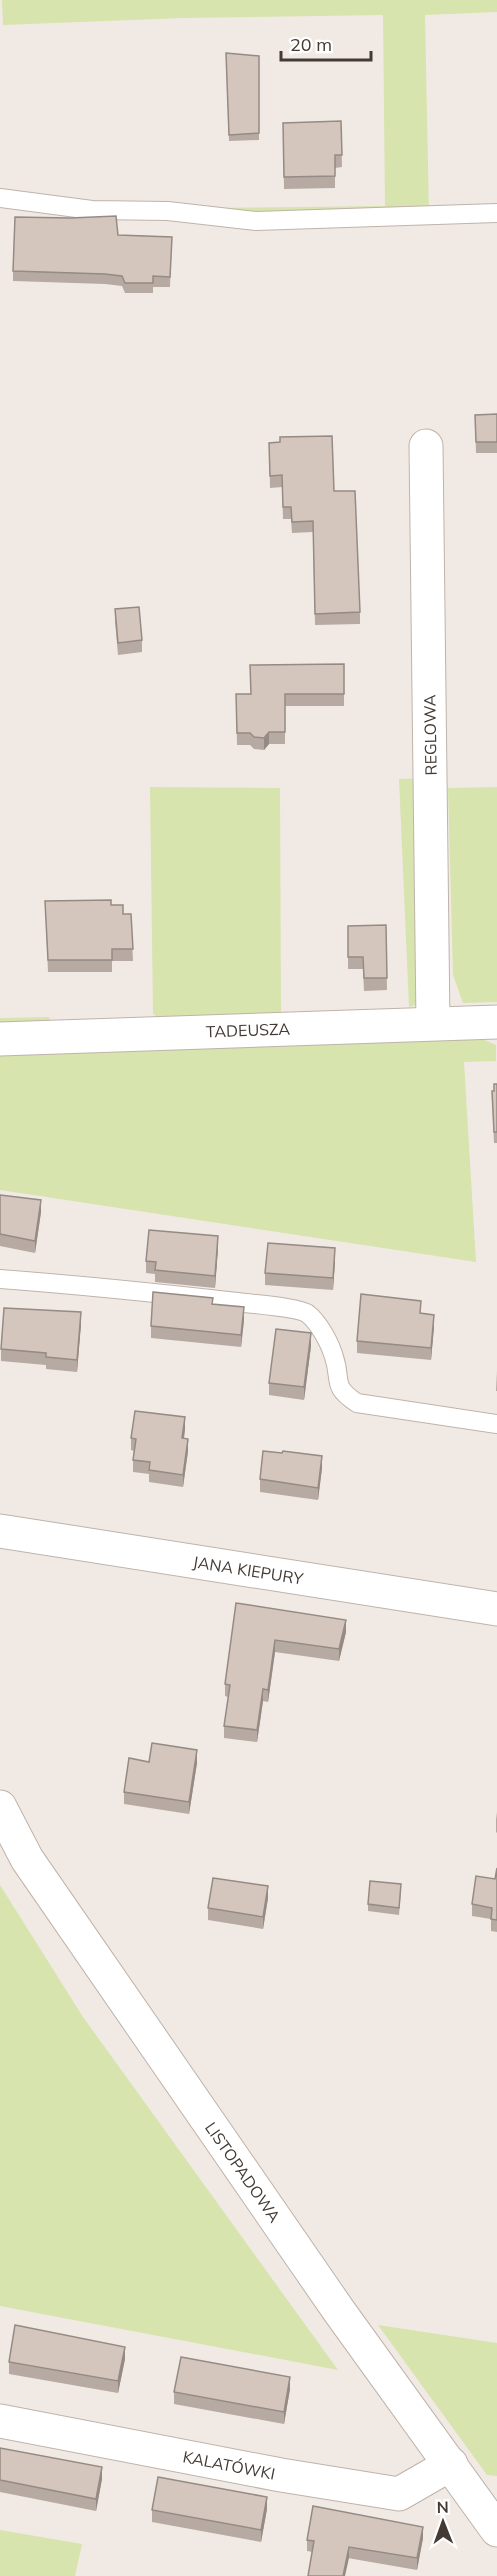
<svg xmlns="http://www.w3.org/2000/svg" width="497" height="2576" viewBox="0 0 497 2576" font-family="Mulish,sans-serif">
	<rect width="100%" height="100%" fill="#f1eae4"/>
	<g fill="#d7e4ae">
		<path d="M2 0H497V12L425 15 429 215 256 221 200 208 385 206 383 15 184 18 3 25Z"/>
		<path d="M425 778 419 1004 409 1007 399 779Z"/>
		<path d="M150 787 280 788 281 1011 278 1020 156 1022 155 1015 153 1014Z"/>
		<path d="M497 787V1002L463 1003 453 975 448 788Z"/>
		<path d="M49 1017 52 1025 0 1026V1018Z"/>
		<path d="M476 1036 496 1045V1061L464 1062 476 1262 0 1190V1049Z"/>
		<path d="M0 1885 83 2017 338 2370 0 2306Z"/>
		<path d="M378 2325 497 2343V2476L487 2475Z"/>
		<path d="M0 2530 82 2544 75 2576H0Z"/>
	</g>
	<g fill="none" stroke-linecap="round" stroke-linejoin="round">
		<defs>
			<g id="lane">
				<path d="M0 198 92 210 168 211 256 221 497 213"/>
				<path d="M0 1279C79 1285 158 1293 237 1302 250 1304 299 1307 308 1314 319 1323 330 1343 334 1357 342 1381 331 1386 357 1403L497 1424"/>
			</g>
			<g id="street">
				<path d="M426 446 433 1023"/>
				<path d="M0 1039 497 1022"/>
				<path d="M0 1531 497 1609"/>
				<path d="M0 1807 27 1859 339 2311 497 2530"/>
				<path d="M0 2421 281 2475 399 2494 451 2464"/>
			</g>
		</defs>
		<use href="#lane" stroke="#bfb3aa" stroke-width="20"/>
		<use href="#street" stroke="#bfb3aa" stroke-width="35"/>
		<use href="#lane" stroke="#fff" stroke-width="18"/>
		<use href="#street" stroke="#fff" stroke-width="33"/>
	</g>
	<g fill="#b7aaa3">
		<path d="M226 53 259 56V140L229 141Z"/>
		<path d="M341 121 342 167 335 168V188L284 189 283 123Z"/>
		<path d="M118 235 172 237 170 287H153V293H125L122 286 105 284 13 281V271Z"/>
		<path d="M497 414V453H476L475 415Z"/>
		<path d="M269 443 334 491 360 612V624L315 625 313 532 292 533 291 519H283L282 487 270 488Z"/>
		<path d="M115 609 142 640V652L118 655 115 621Z"/>
		<path d="M344 664V706H285V744H269L264 750 254 749 250 745H237L236 694H250Z"/>
		<path d="M45 901 111 905 123 914H131L133 961H112V972H48Z"/>
		<path d="M386 925 387 990 364 991 363 969H348V926Z"/>
		<path d="M497 1084V1143H494L492 1091H494Z"/>
		<path d="M0 1195 41 1212 35 1253 0 1246Z"/>
		<path d="M218 1248 215 1288 155 1282V1274L146 1273V1261Z"/>
		<path d="M335 1261 333 1290 265 1285V1273Z"/>
		<path d="M213 1304 244 1320 241 1347 151 1338V1326Z"/>
		<path d="M81 1324 77 1372 46 1369V1365L1 1361V1349Z"/>
		<path d="M434 1327 431 1360 357 1353V1341Z"/>
		<path d="M311 1346 304 1400 269 1395V1383Z"/>
		<path d="M497 1371V1391H496Z"/>
		<path d="M185 1429 184 1439 188 1451 183 1487 149 1482V1474L133 1472V1460L134 1451 131 1450V1438Z"/>
		<path d="M322 1468 318 1500 260 1492V1479Z"/>
		<path d="M236 1603 346 1632 339 1661 275 1652 268 1702 263 1701 257 1742 224 1738V1726L228 1697 225 1696V1684Z"/>
		<path d="M149 1762 197 1763 189 1814 124 1804V1792Z"/>
		<path d="M497 1812V1833L496 1832V1820Z"/>
		<path d="M497 1868V1932L491 1931V1919L472 1916V1904L495 1879Z"/>
		<path d="M401 1891 399 1915 368 1911V1904Z"/>
		<path d="M268 1898 263 1929 208 1920V1908Z"/>
		<path d="M125 2359 118 2393 9 2374V2362Z"/>
		<path d="M290 2389 284 2424 174 2404V2392Z"/>
		<path d="M0 2448 102 2479 96 2511 0 2492Z"/>
		<path d="M267 2509 261 2542 152 2522V2510Z"/>
		<path d="M423 2538 417 2570 307 2551V2540Z"/>
	</g>
	<g fill="#958b84">
		<path d="M269 732V744L264 750V738Z"/>
		<path d="M41 1200V1212L35 1253V1241Z"/>
		<path d="M218 1236V1248L215 1288V1276Z"/>
		<path d="M335 1248V1261L333 1290V1278Z"/>
		<path d="M244 1307V1320L241 1347V1335Z"/>
		<path d="M81 1312V1324L77 1372V1360Z"/>
		<path d="M434 1315V1327L431 1360V1348Z"/>
		<path d="M311 1333V1346L304 1400V1387Z"/>
		<path d="M185 1417V1429L182 1451V1438Z"/>
		<path d="M188 1439V1451L183 1487V1475Z"/>
		<path d="M322 1456V1468L318 1500V1488Z"/>
		<path d="M346 1620V1632L339 1661V1649Z"/>
		<path d="M275 1640V1652L268 1702V1690Z"/>
		<path d="M263 1689V1701L257 1742V1730Z"/>
		<path d="M197 1750V1763L189 1814V1802Z"/>
		<path d="M268 1886V1898L263 1929V1917Z"/>
		<path d="M125 2347V2359L118 2393V2381Z"/>
		<path d="M290 2377V2389L284 2424V2412Z"/>
		<path d="M102 2467V2479L96 2511V2499Z"/>
		<path d="M267 2497V2509L261 2542V2530Z"/>
		<path d="M423 2527V2538L417 2570V2558Z"/>
		<path d="M349 2547V2558L345 2576H343Z"/>
	</g>
	<g fill="#d5c6bd" stroke="#958b84" stroke-width="1.5">
		<path d="M226 53 259 56V133L229 135Z"/>
		<path d="M341 121 342 155H335V176L284 177 283 123Z"/>
		<path d="M116 216 118 235 172 237 170 277 153 276V283H125L122 276 105 274 13 271 15 217 70 218Z"/>
		<path d="M497 414V442H476L475 415Z"/>
		<path d="M332 436 334 491H355L360 612 315 614 313 521 292 522 291 507H283L282 475 270 476 269 443 280 442V437Z"/>
		<path d="M139 607 142 640 118 643 115 609Z"/>
		<path d="M344 664V694H285V732H269L264 738 254 737 250 733H237L236 694H251L250 665Z"/>
		<path d="M111 900V905H123V914H131L133 949H112V960H48L45 901Z"/>
		<path d="M386 925 387 978H364L363 957H348V926Z"/>
		<path d="M494 1084H497V1132H494L492 1091H494Z"/>
		<path d="M0 1195 41 1200 35 1241 0 1234Z"/>
		<path d="M149 1230 218 1236 215 1276 155 1270 156 1262 146 1261Z"/>
		<path d="M268 1243 335 1248 333 1278 265 1273Z"/>
		<path d="M153 1292 213 1298 212 1304 244 1307 241 1335 151 1326Z"/>
		<path d="M361 1294 421 1301 420 1313 434 1315 431 1348 357 1341Z"/>
		<path d="M4 1308 81 1312 77 1360 46 1357V1353L1 1349Z"/>
		<path d="M276 1329 311 1333 304 1387 269 1383Z"/>
		<path d="M135 1411 185 1417 182 1438 188 1439 183 1475 149 1470 150 1462 133 1460 136 1439 131 1438Z"/>
		<path d="M263 1451 282 1453 283 1451 322 1456 318 1488 260 1479Z"/>
		<path d="M236 1603 346 1620 339 1649 275 1640 268 1690 263 1689 257 1730 224 1726 230 1685 225 1684Z"/>
		<path d="M152 1743 197 1750 189 1802 124 1792 129 1758 149 1762Z"/>
		<path d="M497 1868V1920L491 1919 492 1908 472 1904 476 1876 495 1879Z"/>
		<path d="M213 1878 268 1886 263 1917 208 1908Z"/>
		<path d="M370 1881 401 1884 399 1908 368 1904Z"/>
		<path d="M15 2325 125 2347 118 2381 9 2362Z"/>
		<path d="M181 2357 290 2377 284 2412 174 2392Z"/>
		<path d="M0 2448 102 2467 96 2499 0 2480Z"/>
		<path d="M158 2477 267 2497 261 2530 152 2510Z"/>
		<path d="M313 2506 423 2527 417 2558 349 2547 343 2576H308L314 2541 307 2540Z"/>
	</g>
	<g text-anchor="middle" stroke-width="5" stroke-linejoin="round" paint-order="stroke">
		<g font-size="16" fill="#433a34" stroke="#fff">
			<text transform="translate(430 735) rotate(-91)" y="6">REGLOWA</text>
			<text transform="translate(248 1030) rotate(-2)" y="6">TADEUSZA</text>
			<text transform="translate(248 1570) rotate(9)" y="6">JANA KIEPURY</text>
			<text transform="translate(243 2172) rotate(55)" y="6">LISTOPADOWA</text>
			<text transform="translate(229 2465) rotate(11)" y="6">KALATÓWKI</text>
		</g>
	</g>
	<g transform="translate(443 2522) rotate(359)" stroke="#ffffff" stroke-width="4.5" paint-order="stroke">
	<path d="M0-4.5L10 22L0 15L-10 22Z" fill="#433a34"/>
	<text y="-9" font-size="16" font-weight="bold" text-anchor="middle" fill="#433a34">N</text>
	</g>
	<path d="M281 51v9h90v-9" fill="none" stroke="#433a34" stroke-width="3"/>
	<text x="290" y="51" font-size="18" fill="#433a34" stroke="#ffffff" stroke-width="4.5" paint-order="stroke">20 m</text>
</svg>
